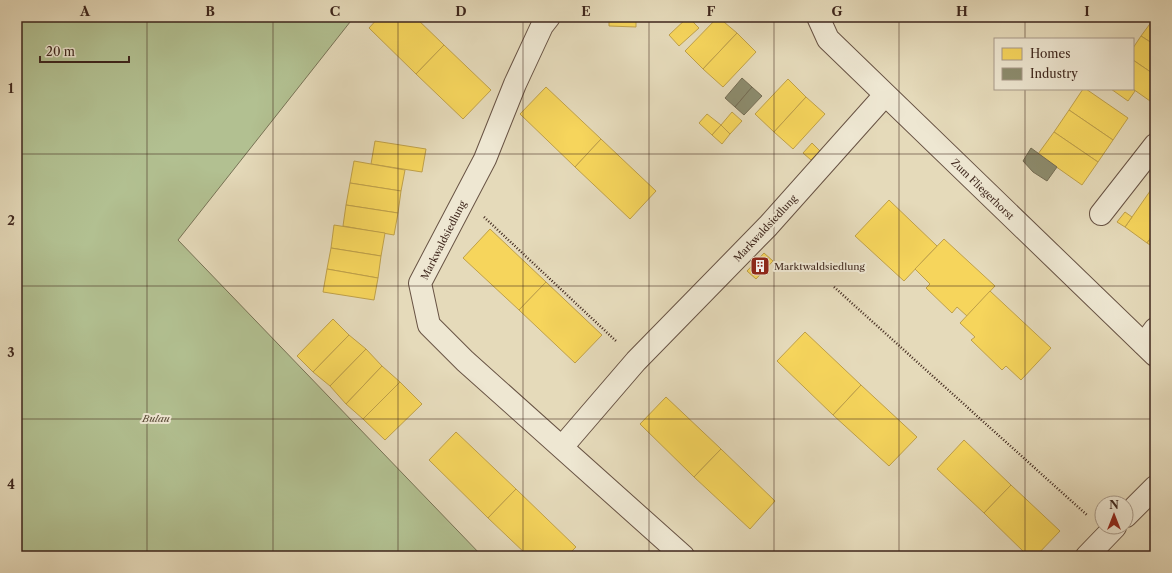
<svg xmlns="http://www.w3.org/2000/svg" width="1172" height="573" viewBox="0 0 1172 573" font-family="'Libre Caslon Text',serif">
	<rect width="100%" height="100%" fill="#e5daba"/>
	<filter id="stains"><feTurbulence type="fractalNoise" baseFrequency=".005" numOctaves="4"/><feColorMatrix values="0 0 0 0 .2 0 0 0 0 .09 0 0 0 0 .02 0 0 0 .5 -.17"/></filter>
	<radialGradient id="worn" r=".72"><stop offset=".6" stop-color="#630" stop-opacity="0"/><stop offset="1" stop-color="#630" stop-opacity=".3"/></radialGradient>
	<path fill="#b2c091" stroke="#787356" d="M17 17H354L178 240 482 556H17Z"/>
	<g fill="#f6d55c" stroke="#bfa049">
		<path d="M379 17H415L444 45 416 74 369 28Z"/>
		<path d="M609 17H636V27L609 26Z"/>
		<path d="M688 17 699 28 679 46 669 35Z"/>
		<path d="M718 17 737 33 703 69 685 51Z"/>
		<path d="M1155 17V45L1141 36Z"/>
		<path d="M737 33 756 52 723 87 703 69Z"/>
		<path d="M1141 36 1155 45V75L1133 60V48Z"/>
		<path d="M444 45 491 90 463 119 416 74Z"/>
		<path d="M1133 60 1155 75V94L1150 101 1133 89Z"/>
		<path d="M788 79 806 97 774 132 755 114Z"/>
		<path d="M546 87 601 139 575 167 520 114Z"/>
		<path d="M1083 89H1086L1128 118 1113 140 1069 110Z"/>
		<path d="M1111 89H1133L1135 91 1128 101Z"/>
		<path d="M806 97 825 114 793 149 774 132Z"/>
		<path d="M1069 110 1113 140 1098 162 1054 132Z"/>
		<path d="M732 112 742 121 730 134 721 125Z"/>
		<path d="M707 114 721 125 712 135 699 123Z"/>
		<path d="M721 125 730 134 722 144 712 135Z"/>
		<path d="M1054 132 1098 162 1082 185 1038 154Z"/>
		<path d="M601 139 656 191 630 219 575 167Z"/>
		<path d="M375 141 426 149 422 172 371 164Z"/>
		<path d="M812 143 820 151 811 160 803 153Z"/>
		<path d="M354 161 405 170 401 191 350 183Z"/>
		<path d="M350 183 401 191 398 213 346 205Z"/>
		<path d="M1155 184V232L1147 243 1125 227Z"/>
		<path d="M889 200 937 246 904 281 855 236Z"/>
		<path d="M346 205 398 213 394 235 343 226Z"/>
		<path d="M1125 212 1132 217 1125 227 1117 222Z"/>
		<path d="M334 225 385 233 381 256 331 248Z"/>
		<path d="M490 229 546 282 519 310 463 258Z"/>
		<path d="M1155 232V248L1147 243Z"/>
		<path d="M944 239 995 286 967 316 957 307 952 313 926 288 930 284 915 269Z"/>
		<path d="M331 248 381 256 378 278 327 269Z"/>
		<path d="M764 253 773 261 756 279 747 271Z"/>
		<path d="M327 269 378 278 374 300 323 292Z"/>
		<path d="M546 282 602 335 575 363 519 310Z"/>
		<path d="M990 291 1051 348 1021 380 1006 366 1002 370 971 340 975 337 960 323Z"/>
		<path d="M333 319 349 335 313 372 297 356Z"/>
		<path d="M805 332 861 385 833 415 777 361Z"/>
		<path d="M349 335 366 349 330 386 313 372Z"/>
		<path d="M366 349 382 366 346 404 330 386Z"/>
		<path d="M382 366 400 382 363 419 346 404Z"/>
		<path d="M400 382 422 404 385 440 363 419Z"/>
		<path d="M861 385 917 437 889 466 833 415Z"/>
		<path d="M666 397 721 449 694 477 640 424Z"/>
		<path d="M456 432 516 489 488 518 429 460Z"/>
		<path d="M964 440 1011 485 984 513 937 469Z"/>
		<path d="M721 449 775 501 750 529 694 477Z"/>
		<path d="M1011 485 1060 531 1036 556H1028L984 513Z"/>
		<path d="M516 489 576 547 567 556H528L488 518Z"/>
	</g>
	<g fill="#8c8c6e" stroke="#756d55">
		<path d="M742 78 752 87 735 107 725 98Z"/>
		<path d="M752 87 762 96 744 115 735 107Z"/>
		<path d="M1031 148 1057 167 1047 181 1033 172 1023 161Z"/>
	</g>
	<g fill="none" stroke-linecap="round" stroke-linejoin="round">
		<defs>
			<g id="minor">
				<path d="M549 17 542 26 515 84 485 159 420 283 429 325 465 361 683 556"/>
				<path d="M818 17 828 39 1155 355"/>
				<path d="M1101 214 1155 145"/>
				<path d="M1144 344 1155 329"/>
				<path d="M562 447 636 361 768 226 885 95"/>
				<path d="M1126 516 1155 487"/>
				<path d="M1087 556 1115 527"/>
			</g>
		</defs>
		<use href="#minor" stroke="#685344" stroke-width="24"/>
		<g stroke="#3e261c" stroke-width="2.5" stroke-dasharray="1 2" stroke-linecap="butt">
			<path d="M484 217 617 342"/>
			<path d="M834 287 1088 516"/>
		</g>
		<use href="#minor" stroke="#eee7d2" stroke-width="22"/>
	</g>
	<path fill="none" stroke="#3e261c" stroke-width="1" stroke-opacity="0.55" d="M147 17V556M273 17V556M398 17V556M523 17V556M649 17V556M774 17V556M899 17V556M1025 17V39M1025 89V556M17 154H1155M17 286H1155M17 419H1155"/>
	<defs>
		<symbol id="building-square" viewBox="-11 -11 22 22"><rect x="-9" y="-9" width="18" height="18" rx="4" fill="#8f2418" stroke="#eee7d2"/><path d="M-4-6H4V6H1V3H-1V6H-4ZM-2.5-4.3h1.7v1.8h-1.7ZM.8-4.3h1.7v1.8H.8ZM-2.5-1h1.7V.8h-1.7ZM.8-1h1.7V.8H.8Z" fill="#fff"/></symbol>
	</defs>
	<g fill-rule="evenodd">
		<use href="#building-square" x="749" y="255" width="22" height="22"/>
	</g>
	<g text-anchor="middle" stroke-width="4" stroke-linejoin="round" paint-order="stroke">
		<g font-size="10" fill="#3e261c" stroke="#eee7d2">
			<text transform="translate(983 189) rotate(44)" y="4">Zum Fliegerhorst</text>
			<text transform="translate(765 228) rotate(-47)" y="4">Markwaldsiedlung</text>
			<text transform="translate(443 240) rotate(-63)" y="4">Markwaldsiedlung</text>
		</g>
		<g font-size="10" fill="#3e261c" stroke="#eee7d2" text-anchor="start">
			<text x="774" y="270">Marktwaldsiedlung</text>
		</g>
		<g font-size="10" font-style="italic" fill="#5b4c39" stroke="#eee7d2">
			<text x="156" y="422">Bulau</text>
		</g>
	</g>
	<rect width="1172" height="573" fill="none" stroke="#e5daba" stroke-width="44"/>
	<rect x="994" y="38" width="140" height="52" fill="#eee7d2" stroke="#a89a89"/>
	<rect x="1002" y="48" width="20" height="12" fill="#f6d55c" stroke="#a89a89"/>
	<text x="1030" y="58" font-size="12" fill="#3e261c">Homes</text>
	<rect x="1002" y="68" width="20" height="12" fill="#8c8c6e" stroke="#a89a89"/>
	<text x="1030" y="78" font-size="12" fill="#3e261c">Industry</text>
	<g transform="translate(1114 515)"><circle r="19" fill="#eee7d2" stroke="#a89a89"/>
	<path d="M0-3L7 15L0 10L-7 15Z" fill="#8f2418"/>
	<text y="-6" font-size="11" font-weight="bold" text-anchor="middle" fill="#3e261c">N</text>
	</g>
	<path d="M40 56v6h89v-6" fill="none" stroke="#3e261c" stroke-width="2"/>
	<text x="46" y="56" font-size="12" fill="#3e261c" stroke="#eee7d2" stroke-width="3" paint-order="stroke">20 m</text>
	<rect x="22" y="22" width="1128" height="529" fill="none" stroke="#3e261c" stroke-width="1.5"/>
	<g font-size="13" text-anchor="middle" font-weight="bold" fill="#3e261c">
		<text x="85" y="16">A</text>
		<text x="210" y="16">B</text>
		<text x="335" y="16">C</text>
		<text x="461" y="16">D</text>
		<text x="586" y="16">E</text>
		<text x="711" y="16">F</text>
		<text x="837" y="16">G</text>
		<text x="962" y="16">H</text>
		<text x="1087" y="16">I</text>
		<text x="11" y="93">1</text>
		<text x="11" y="225">2</text>
		<text x="11" y="357">3</text>
		<text x="11" y="489">4</text>
	</g>
	<rect width="100%" height="100%" filter="url(#stains)"/>
	<rect width="100%" height="100%" fill="url(#worn)"/>
</svg>
